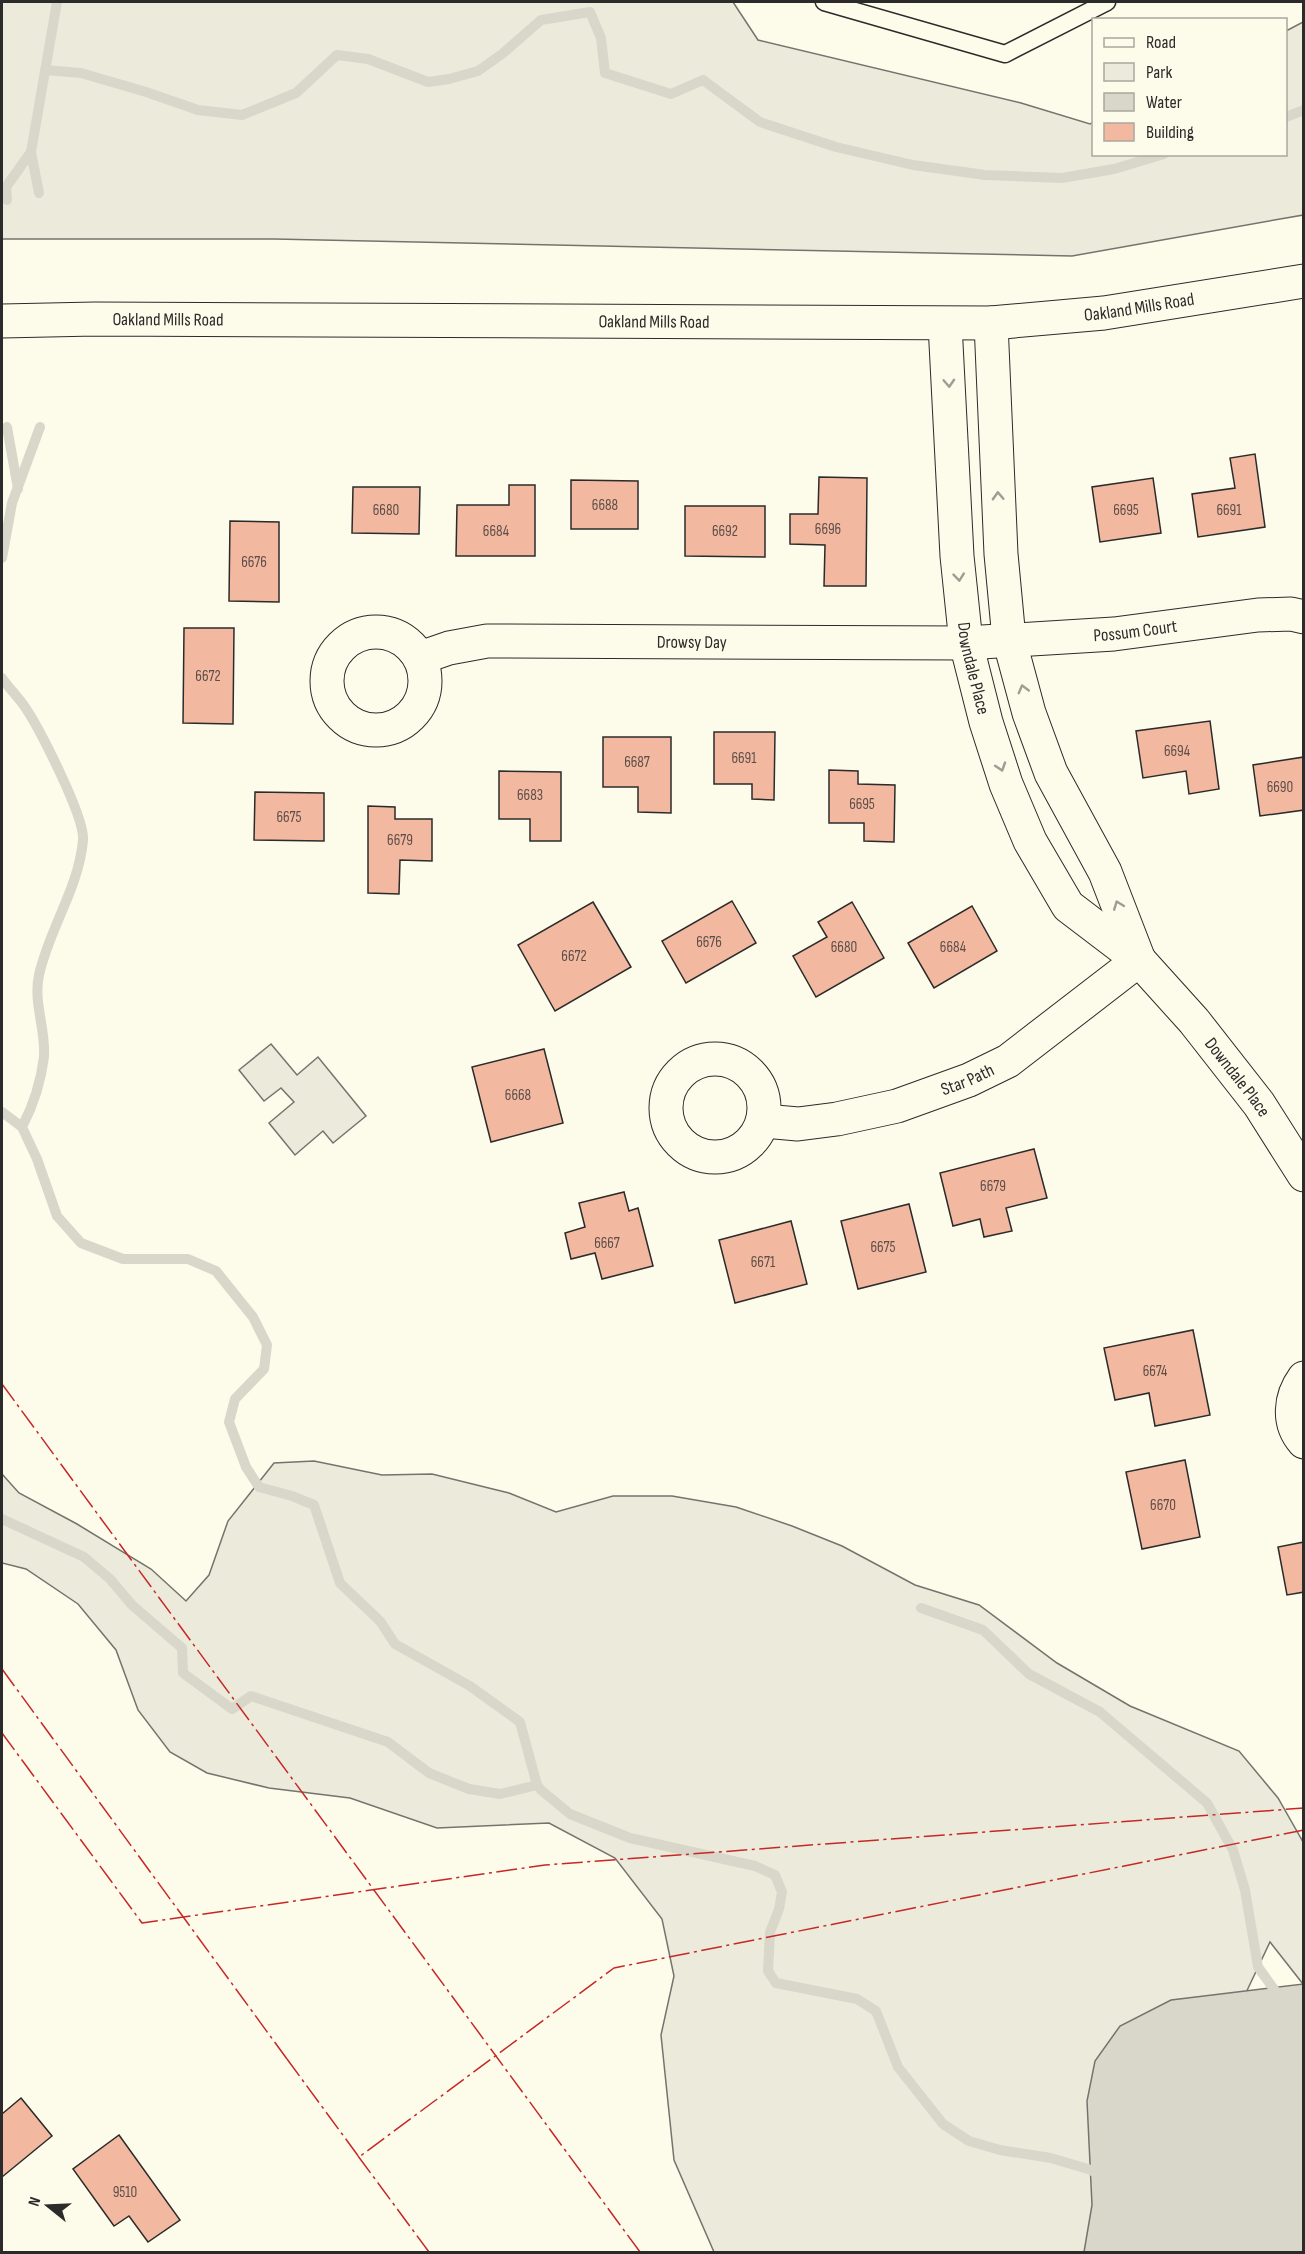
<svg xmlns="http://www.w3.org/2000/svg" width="1305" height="2254" viewBox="0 0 1305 2254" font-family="'Sofia Sans Condensed',sans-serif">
	<rect width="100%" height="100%" fill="#fdfbea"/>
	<g fill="#ecebdb" stroke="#74746e" stroke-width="1.5">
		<path d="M2 2H733L758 40 1021 103 1090 124 1093 122 1094 154H1286V31L1303 22V215L1072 256 274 239H2Z"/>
		<path d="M271 1044 297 1075 318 1057 366 1116 333 1143 323 1131 295 1155 269 1123 294 1102 281 1088 264 1101 239 1070Z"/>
		<path d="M314 1461 382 1475 432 1474 509 1493 556 1512 613 1496H672L736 1507 792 1526 842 1546 915 1585 979 1605 1057 1663 1130 1706 1239 1751 1278 1798 1303 1842V1984L1270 1942 1243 1999 1303 2252H714L674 2160 661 2035 674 1976 662 1919 615 1858 549 1823 437 1828 350 1798 269 1788 207 1773 170 1752 138 1710 116 1650 78 1604 26 1569 2 1563V1474L19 1493 77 1524 151 1569 186 1601 209 1575 228 1521 274 1463Z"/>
	</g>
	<path fill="#d8d7c9" stroke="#74746e" stroke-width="1.5" d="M1303 1984V2252H1084L1092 2205 1087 2101 1095 2061 1120 2026 1171 2000Z"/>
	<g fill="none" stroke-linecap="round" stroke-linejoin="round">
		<g stroke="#d8d7c9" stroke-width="10">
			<path d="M45 70 81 73 146 92 198 110 242 115 296 93 337 55 368 59 428 82 449 79 478 71 502 54 541 20 590 12 601 38 605 73 671 94 703 80 760 122 836 147 913 165 985 175 1062 178 1114 169 1164 154"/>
			<path d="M1286 117 1304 110"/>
			<path d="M39 193 31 152 57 2"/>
			<path d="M7 200 6 187 31 152"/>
			<path d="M7 427 18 489"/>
			<path d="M2 558 12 503 40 427"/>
			<path d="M2 678C9 688 18 697 25 707 39 728 85 817 83 840 79 888 49 929 39 975 33 1002 46 1030 44 1057 41 1081 33 1106 22 1127L37 1159 57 1216 81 1243 123 1259H188L216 1271 253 1317 267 1345 264 1369 235 1399 229 1422 246 1467 259 1487 292 1496 314 1505 340 1583 380 1621 395 1644 470 1686 520 1722 537 1785 541 1790 570 1814 630 1838 755 1866 775 1875 782 1892 779 1909 770 1932 768 1971 776 1983 857 1999 876 2011 898 2067 943 2124 969 2141 1000 2150 1051 2158 1091 2170 1102 2177"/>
			<path d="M2 1112 22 1127"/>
			<path d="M2 1519 84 1557 110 1579 132 1605 182 1648 183 1673 232 1709 251 1696 388 1742 429 1773 469 1789 500 1794 537 1785"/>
			<path d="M921 1608 983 1630 1029 1674 1100 1712 1207 1803 1233 1850 1245 1890 1258 1967 1281 1999"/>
		</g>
	</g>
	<g fill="#f2b8a0" stroke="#2b2b2b" stroke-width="1.5">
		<path d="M1255 454 1265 527 1198 537 1192 494 1235 488 1230 458Z"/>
		<path d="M819 477 867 478 866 586H824L825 545 790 544V514H818Z"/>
		<path d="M1153 478 1161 533 1100 542 1092 487Z"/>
		<path d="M571 480 638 481V529H571Z"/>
		<path d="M509 485H535V556H456L457 505H509Z"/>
		<path d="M353 487H420L419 534 352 533Z"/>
		<path d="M685 506H765V557L685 556Z"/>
		<path d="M230 521 279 522V602L229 601Z"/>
		<path d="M184 628H234L233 724 183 723Z"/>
		<path d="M1210 721 1219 789 1189 794 1186 771 1143 778 1136 731Z"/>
		<path d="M714 732H775L774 800 752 799V784H714Z"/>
		<path d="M603 737H671V813L638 812V787H603Z"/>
		<path d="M1304 757V810L1260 816 1253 765Z"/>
		<path d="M829 770 858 771V784L895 785 894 842 864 841V823H829Z"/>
		<path d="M499 771 561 772V841H530V819H499Z"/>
		<path d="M255 792 324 793V841L254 840Z"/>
		<path d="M368 806 395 807V819H432V861L400 860 399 894 368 893Z"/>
		<path d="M732 901 756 943 686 983 662 941Z"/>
		<path d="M593 902 631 967 555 1011 518 945Z"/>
		<path d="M852 902 884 958 816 997 793 956 827 937 818 922Z"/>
		<path d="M972 906 997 951 934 988 908 943Z"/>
		<path d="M544 1049 563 1123 491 1142 472 1067Z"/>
		<path d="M1034 1149 1047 1198 1006 1208 1012 1231 984 1237 980 1219 953 1226 940 1173Z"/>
		<path d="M624 1192 629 1211 638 1208 653 1266 602 1279 595 1253 571 1259 565 1233 585 1227 579 1203Z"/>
		<path d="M909 1204 926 1272 858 1289 841 1221Z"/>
		<path d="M791 1221 807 1284 735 1303 719 1240Z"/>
		<path d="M1193 1330 1210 1415 1155 1426 1149 1393 1115 1400 1104 1348Z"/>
		<path d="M1185 1460 1200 1537 1142 1549 1126 1472Z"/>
		<path d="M1304 1542V1592L1287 1595 1278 1547Z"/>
		<path d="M21 2098 52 2136 2 2177V2114Z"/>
		<path d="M119 2135 180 2220 148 2242 129 2216 114 2226 73 2169Z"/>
	</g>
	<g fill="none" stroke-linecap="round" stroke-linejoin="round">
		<defs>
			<path id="lane" d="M824 2 1005 54 1107 2"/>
			<g id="street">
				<path d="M991 323 1001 554 1009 639 1029 713 1051 773 1105 872 1139 960"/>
				<path id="s1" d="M945 324 957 556 966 643 986 722 1006 784 1030 841 1068 906 1139 960 1194 1021 1259 1104 1304 1175"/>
				<circle cx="376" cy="681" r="49"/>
				<path id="s2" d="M420 658 449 648 487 641 966 643 1114 634 1258 615 1291 614 1304 617"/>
				<circle cx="715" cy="1108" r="49"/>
				<path id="s3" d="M764 1121 798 1124 837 1119 897 1106 969 1080 1008 1061 1139 960"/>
				<path d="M1304 1378C1290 1397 1287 1423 1304 1442"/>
			</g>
			<g id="secondary">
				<path id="s4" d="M2 321 95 319 991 323 1104 313 1304 281"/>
			</g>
		</defs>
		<use href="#lane" stroke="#2b2b2b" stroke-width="19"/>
		<use href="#street" stroke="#2b2b2b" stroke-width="35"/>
		<use href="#secondary" stroke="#2b2b2b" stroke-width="35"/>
		<use href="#lane" stroke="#fdfbea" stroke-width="16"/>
		<use href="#street" stroke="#fdfbea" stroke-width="33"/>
		<use href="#secondary" stroke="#fdfbea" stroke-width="33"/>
		<g stroke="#c62828" stroke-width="1.5" stroke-dasharray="21 4.5 3 4.5" stroke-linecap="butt">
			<path d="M2 1384 640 2252"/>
			<path d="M2 1669 287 2059"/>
			<path d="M2 1733 142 1923 545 1865 1304 1808"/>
			<path d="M287 2059 359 2157 614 1968 1304 1830"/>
			<path d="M358 2156 429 2252"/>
		</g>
	</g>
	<defs><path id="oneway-chevron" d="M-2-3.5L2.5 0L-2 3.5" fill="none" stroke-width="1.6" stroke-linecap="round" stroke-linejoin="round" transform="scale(1.5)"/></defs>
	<g stroke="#9e9d94">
		<use href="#oneway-chevron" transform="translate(949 383) rotate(87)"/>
		<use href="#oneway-chevron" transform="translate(998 496) rotate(-92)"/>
		<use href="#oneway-chevron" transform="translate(959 577) rotate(84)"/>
		<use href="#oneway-chevron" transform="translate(1023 689) rotate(-105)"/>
		<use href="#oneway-chevron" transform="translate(1001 767) rotate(72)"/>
		<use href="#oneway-chevron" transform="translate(1118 905) rotate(-111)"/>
	</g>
	<g text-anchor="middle" stroke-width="4.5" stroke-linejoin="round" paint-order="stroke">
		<g font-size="15" fill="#5d4e48">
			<text x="605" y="510">6688</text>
			<text x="386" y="515">6680</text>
			<text x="1126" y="515">6695</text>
			<text x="1229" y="515">6691</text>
			<text x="828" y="534">6696</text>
			<text x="496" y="536">6684</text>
			<text x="725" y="536">6692</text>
			<text x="254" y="567">6676</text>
			<text x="208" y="681">6672</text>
			<text x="1177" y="756">6694</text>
			<text x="744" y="763">6691</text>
			<text x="637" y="767">6687</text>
			<text x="1280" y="792">6690</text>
			<text x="530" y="800">6683</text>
			<text x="862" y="809">6695</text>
			<text x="289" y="822">6675</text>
			<text x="400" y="845">6679</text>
			<text x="709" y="947">6676</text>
			<text x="844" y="952">6680</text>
			<text x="953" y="952">6684</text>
			<text x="574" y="961">6672</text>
			<text x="518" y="1100">6668</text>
			<text x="993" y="1191">6679</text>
			<text x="607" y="1248">6667</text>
			<text x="883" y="1252">6675</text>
			<text x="763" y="1267">6671</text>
			<text x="1155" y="1376">6674</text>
			<text x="1163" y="1510">6670</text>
			<text x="125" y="2197">9510</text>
		</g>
		<g font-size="18" fill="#2b2b2b" stroke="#fdfbea">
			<text dy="6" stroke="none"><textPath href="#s4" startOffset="1138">Oakland Mills Road</textPath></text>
			<text dy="6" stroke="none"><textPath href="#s4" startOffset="166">Oakland Mills Road</textPath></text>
			<text dy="6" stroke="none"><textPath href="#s4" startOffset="652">Oakland Mills Road</textPath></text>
			<text dy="6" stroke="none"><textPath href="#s2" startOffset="718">Possum Court</textPath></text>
			<text dy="6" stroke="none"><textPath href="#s2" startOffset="274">Drowsy Day</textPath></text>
			<text dy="6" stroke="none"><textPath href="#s1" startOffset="346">Downdale Place</textPath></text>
			<text dy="6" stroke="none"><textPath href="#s1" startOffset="846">Downdale Place</textPath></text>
			<text dy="6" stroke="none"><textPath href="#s3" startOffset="210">Star Path</textPath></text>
		</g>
	</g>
	<rect width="1305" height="2254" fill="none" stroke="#2b2b2b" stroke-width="6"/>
	<rect x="1092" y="18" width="195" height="138" fill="#fdfbea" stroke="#a9a89e" stroke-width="1.5"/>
	<rect x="1104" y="38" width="30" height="9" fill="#fdfbea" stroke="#a9a89e" stroke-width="1.5"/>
	<text x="1146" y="48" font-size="18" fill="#2b2b2b">Road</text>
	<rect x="1104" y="63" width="30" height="18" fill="#ecebdb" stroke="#a9a89e" stroke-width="1.5"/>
	<text x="1146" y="78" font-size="18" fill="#2b2b2b">Park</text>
	<rect x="1104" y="93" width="30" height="18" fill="#d8d7c9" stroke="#a9a89e" stroke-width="1.5"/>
	<text x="1146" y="108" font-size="18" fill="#2b2b2b">Water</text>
	<rect x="1104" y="123" width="30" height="18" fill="#f2b8a0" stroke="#a9a89e" stroke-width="1.5"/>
	<text x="1146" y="138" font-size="18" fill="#2b2b2b">Building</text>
	<g transform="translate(48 2206) rotate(288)" stroke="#fdfbea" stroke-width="4.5" paint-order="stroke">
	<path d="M0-4.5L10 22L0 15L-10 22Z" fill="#2b2b2b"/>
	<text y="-9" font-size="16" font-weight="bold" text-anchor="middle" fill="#2b2b2b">N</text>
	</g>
</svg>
